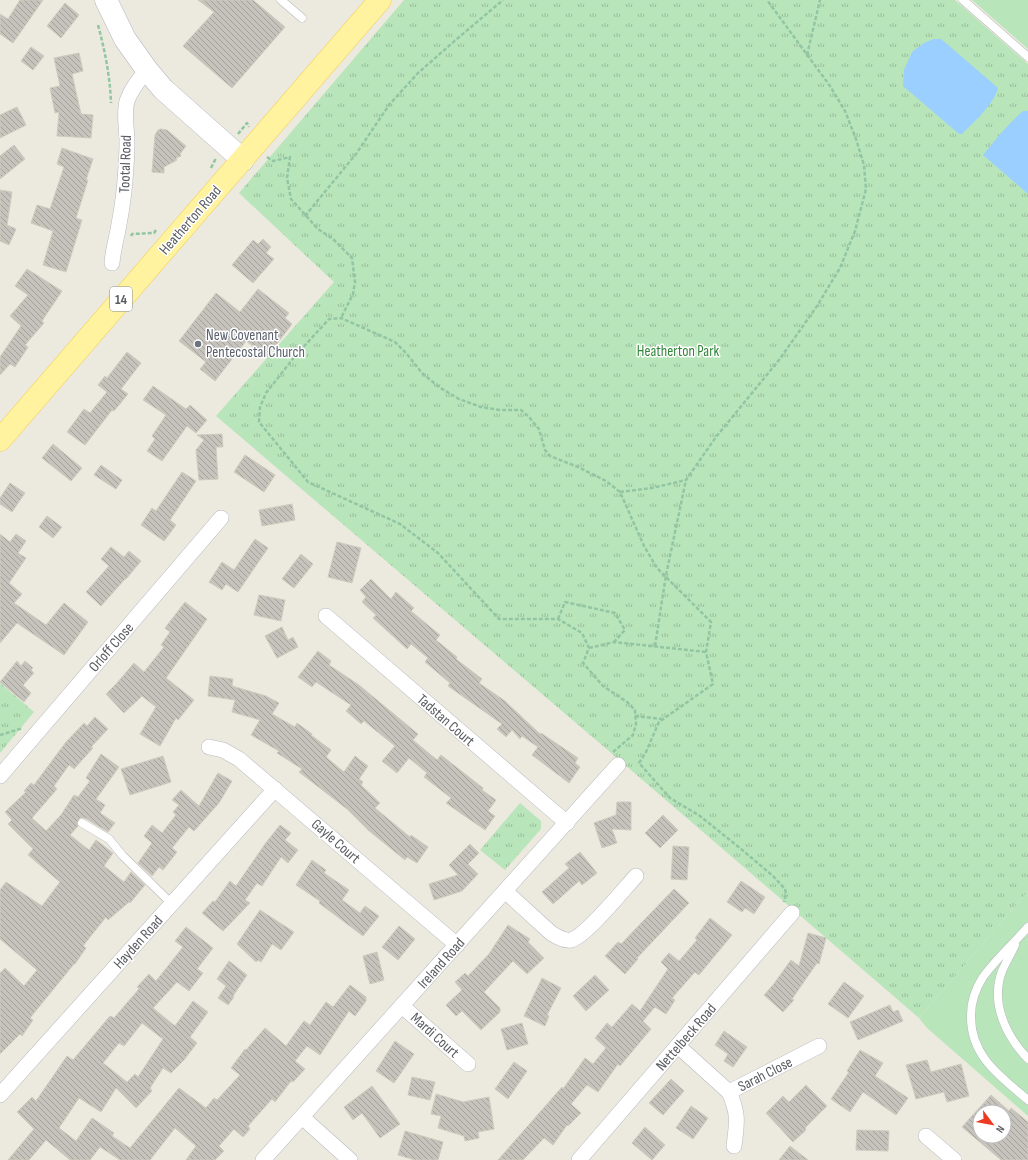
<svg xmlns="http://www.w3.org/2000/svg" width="1028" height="1160" viewBox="0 0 1028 1160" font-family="'Sofia Sans Condensed',sans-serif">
	<defs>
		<pattern id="park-tufts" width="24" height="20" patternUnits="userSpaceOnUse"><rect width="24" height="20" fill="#b9e5bb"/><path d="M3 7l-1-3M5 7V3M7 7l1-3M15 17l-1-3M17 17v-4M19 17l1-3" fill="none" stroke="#99bd9b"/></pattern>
		<pattern id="building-back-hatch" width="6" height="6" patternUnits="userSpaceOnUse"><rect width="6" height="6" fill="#c6c3bc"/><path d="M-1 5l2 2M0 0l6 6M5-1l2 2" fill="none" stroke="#a4a19c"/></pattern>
	</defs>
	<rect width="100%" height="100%" fill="#ece9de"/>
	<g fill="#b9e5bb">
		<path d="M972 0H1028V49Z"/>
		<path d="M1028 891V1116L927 1028 919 1018Z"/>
	</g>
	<g fill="url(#park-tufts)">
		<path d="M404 0H955L1028 64V891L919 1018 610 752 216 416 334 282 239 193Z"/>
		<path d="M0 683 34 712 0 753Z"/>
		<path d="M520 803 541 821V829L505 870 480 850Z"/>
	</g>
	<g fill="#9bcfff">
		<path d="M934 39H941L947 44 998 88C994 104 974 122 962 134H959L903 86 904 70 912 52 924 43Z"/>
		<path d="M1023 111H1028V194L983 155C995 140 1009 123 1023 111Z"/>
	</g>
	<g fill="url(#building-back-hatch)" stroke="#d0cbbd" fill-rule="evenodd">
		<path d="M20 0H43L13 43 0 34V14L8 19Z"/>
		<path d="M198 0H253L285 27 232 88 183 46 214 12Z"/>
		<path d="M65 3 79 15 61 38 47 26Z"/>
		<path d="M31 47 44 56 33 70 21 61Z"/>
		<path d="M79 53 83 71 72 74 81 114 93 115 91 138 57 136 59 112 55 113 50 88 60 86 54 58Z"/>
		<path d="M17 107 26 125 0 138V115Z"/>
		<path d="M161 129 167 130 186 146 180 154 181 156 176 158 177 160 164 167V173L152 172 155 135 158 130Z"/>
		<path d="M14 145 25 159 0 179V156Z"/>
		<path d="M62 148 93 159 86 180H88L76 218 82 220 66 272 43 265 53 231 31 223 37 205 50 209 64 167 57 164Z"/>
		<path d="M0 190 12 192 7 225 16 229 9 245 0 241Z"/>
		<path d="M263 239 271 247 266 253 274 259 253 283 232 265 253 240 258 244Z"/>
		<path d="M27 269 62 291 42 321 44 323 25 345 28 347 15 367 10 364 0 375V357L21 326 10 316 28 295 15 286Z"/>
		<path d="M258 289 289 313 285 318 292 324 267 357 246 341 215 381 200 369 206 362 179 341 216 293 240 312Z"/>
		<path d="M127 352 141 363 121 389 128 394 114 411 112 410 85 445 67 432 84 409 90 413 107 392 98 385 105 376 107 378Z"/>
		<path d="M153 386 186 409 190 405 207 420 196 433 187 426 162 461 147 451 155 439 152 436 166 415 143 400Z"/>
		<path d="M222 434 223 447H216L218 479 199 480 196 450 204 440 197 435Z"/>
		<path d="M53 444 82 468 71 481 42 458Z"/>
		<path d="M245 455 275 475 264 492 234 472Z"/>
		<path d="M101 465 122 480 116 489 94 475Z"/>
		<path d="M182 472 196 481 170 520 176 525 164 541 141 525 152 508 156 511Z"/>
		<path d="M10 483 25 493 12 512 0 504V498Z"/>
		<path d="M292 504 295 520 262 526 259 510Z"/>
		<path d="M47 516 62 527 53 538 39 527Z"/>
		<path d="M0 534 10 542 16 534 26 541 18 553 26 558 9 583 22 594 14 603 46 625 64 603 88 622 64 655 17 623 0 643Z"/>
		<path d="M255 539 268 548 238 592 226 584 222 590 209 582 222 562 234 570Z"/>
		<path d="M337 542 361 548 352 583 328 577Z"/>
		<path d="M111 547 124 557 129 551 141 561 126 579H125L101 606 86 592 109 566 101 559Z"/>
		<path d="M301 554 313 564 294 588 282 579Z"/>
		<path d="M371 579 391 599 396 592 414 608 411 611 440 635 436 640 457 657 456 659 482 679 479 683 505 701 540 734 541 733 578 758 575 763 580 767 569 783 532 755 538 747 522 736 520 739 512 730 506 737 497 729 502 724 448 686 450 683 425 662 428 658 411 644 407 649 373 618 376 615 362 602 366 597 360 590Z"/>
		<path d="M259 595 285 600 281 621 254 615Z"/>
		<path d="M185 602 207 619 166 678 194 700 178 720 176 718 160 746 140 734 156 707 142 696 124 713 106 694 117 683 134 663 144 672 164 647 161 645 170 632 165 628Z"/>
		<path d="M282 627 288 640 293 637 298 647 277 658 265 636Z"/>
		<path d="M318 651 331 661 329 665 359 685 418 734 413 740 437 760 441 755 483 788 482 790 496 800 488 811 495 816 485 830 446 803 451 798 424 777 427 773 409 758 397 773 382 761 395 746 364 721 361 724 346 711 351 705 316 682 312 687 298 677Z"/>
		<path d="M17 661 21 666 25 661 33 668 31 670 34 673 23 685 31 693 24 702 0 682Z"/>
		<path d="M210 676 233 679 232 686 266 696 279 703 272 714 295 727 297 723 312 734 311 735 331 750 326 757 344 772 355 756 368 766 359 779 363 782 361 785 380 803 375 808 410 837 411 835 428 847 417 863 407 857 405 860 368 830 347 809 299 772 302 769 277 753 279 751 251 735 260 720 232 712 235 700 208 696Z"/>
		<path d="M95 717 108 729 91 747 93 748 74 769 69 765 54 786 57 789 32 818 46 831 61 815 74 795 78 797 90 781 86 778 101 754 119 767 96 799 105 805 100 813 115 823 108 832 85 818H80L77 823 78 826 70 835 89 850 96 840 113 853 104 866 124 882 131 872 145 885 130 903 129 902 108 920 106 917 83 946 86 948 75 964H74L30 1018 33 1020 22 1036 20 1034 0 1054V973L5 968 24 986 37 970 0 939V890L6 882 42 906 60 882 28 855 33 849 8 824 12 820 5 812 26 792 24 791 31 783 34 785 66 742 84 723 87 726Z"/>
		<path d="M163 756 171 782 130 795 121 769Z"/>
		<path d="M218 773 232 781 219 803 194 831 189 827 172 848 177 852 163 870 159 867 152 876 138 863 152 843 144 836 152 825 162 833 176 815 173 812 179 805 172 800 181 790 199 806Z"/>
		<path d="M617 802H631V830L612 829 617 843 602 848 594 823 616 815Z"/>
		<path d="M663 815 678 830 660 848 645 833Z"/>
		<path d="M280 825 291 833 285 840 298 850 288 863 281 857 262 886 257 883 245 900 250 903 223 931 202 913 213 901 215 902 230 881 236 886 265 844Z"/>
		<path d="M470 844 479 853 468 864 478 874 462 891 434 900 429 884 458 875 449 865Z"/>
		<path d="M673 846 689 847 687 880 671 879Z"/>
		<path d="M580 852 597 873 582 885 579 881 553 904 542 892 569 868 565 864Z"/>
		<path d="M312 860 326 870 324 873 349 890 342 900 360 913 365 906 379 916 363 936 319 903 320 901 296 885Z"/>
		<path d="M741 881 765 897 754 914 745 908 742 912 727 902Z"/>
		<path d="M674 889 689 903 637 958 638 959 625 974 605 956 618 942 621 944Z"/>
		<path d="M260 910 294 932 281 950 272 944 261 962 258 960 256 962 237 944Z"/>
		<path d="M710 918 732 935 699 975 695 972 672 998 675 1000 666 1014 655 1007 643 1021 651 1029 620 1066 618 1064 598 1092 587 1085 571 1104 581 1113 568 1126 567 1125 553 1145 544 1138 523 1160H498L562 1087 563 1089 585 1058 593 1064 606 1048 595 1038 607 1023 612 1027 632 1004 640 1011 668 969 661 962 669 953 679 961 697 940 695 938Z"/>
		<path d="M508 925 530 939 528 942 544 958 527 974 513 961 484 992 500 1008V1012L481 1030 462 1011 456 1016 446 1005 462 990 455 982 465 973 468 976 489 954Z"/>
		<path d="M399 926 415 939 398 960 382 947Z"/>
		<path d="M186 927 213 948 197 969 203 973 189 991 177 982 153 1008 175 1026 193 1001 208 1012 190 1037 197 1043 184 1060 171 1073 163 1068 150 1088 152 1091 136 1108 116 1088 101 1112 79 1098 59 1128 76 1141 92 1118 114 1133 112 1136 130 1148 179 1088 206 1108 214 1098 217 1100 240 1075 231 1068 245 1049 246 1050 265 1028 286 1046 304 1021 310 1025 326 1002 333 1007 350 985 366 997V1001L355 1016 349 1011 320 1055 307 1046 295 1061 305 1069 293 1082 291 1081 275 1102 272 1099 248 1126 250 1129 243 1137 234 1129 219 1146 224 1151 215 1160H186L196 1146 175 1128 150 1160H120L100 1147 90 1160H70L46 1140 29 1160H8L34 1129 17 1112 32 1097 36 1101 67 1056 73 1060 110 1016 114 1018 139 989 137 987 149 974 156 981 183 947 175 941ZM142 1023 163 1039 138 1077 135 1074 127 1082 103 1063 119 1043 124 1046Z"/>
		<path d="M808 933 826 938 819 964 817 963 792 999 794 1000 783 1012 764 995 773 985 791 960 799 966Z"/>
		<path d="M377 952 384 980 370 984 363 956Z"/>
		<path d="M229 961 247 975 233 996 234 997 228 1005 218 998 226 986 217 979Z"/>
		<path d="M595 975 609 990 586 1011 573 996Z"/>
		<path d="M542 978 561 988 547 1015 549 1016 545 1026 524 1016Z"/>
		<path d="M844 982 864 996 848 1018 828 1004Z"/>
		<path d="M890 1005 893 1012 898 1010 903 1021 858 1040 850 1022Z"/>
		<path d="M522 1023 528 1044 507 1050 501 1029Z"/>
		<path d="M724 1031 747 1047 733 1067 724 1061 728 1054 715 1045Z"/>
		<path d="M395 1041 414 1054 394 1083 376 1071Z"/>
		<path d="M860 1050 883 1063 875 1076 908 1098 896 1115 863 1092 850 1112 831 1099 849 1072 847 1071Z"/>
		<path d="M927 1060 931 1072 961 1064 969 1096 947 1102 944 1092 916 1099 906 1065Z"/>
		<path d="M514 1062 527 1071 508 1099 495 1089Z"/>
		<path d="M412 1077 435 1082 430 1100 408 1095Z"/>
		<path d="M671 1079 684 1091 663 1115 649 1103Z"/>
		<path d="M806 1085 827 1106 805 1128 806 1130 793 1142 766 1113 783 1096 789 1102Z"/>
		<path d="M372 1086 400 1124 380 1138 362 1113 353 1120 344 1107Z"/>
		<path d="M436 1094 463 1102 489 1097 494 1129 478 1132 479 1138 465 1141 464 1136 438 1128 441 1116 431 1114Z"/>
		<path d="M991 1095 1009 1111 1011 1108 1028 1122V1160H1001L962 1127ZM980 1112H1004V1136H978L980 1134Z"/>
		<path d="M691 1106 708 1118 693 1139 676 1128Z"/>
		<path d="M645 1127 665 1145 652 1160 632 1143Z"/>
		<path d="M857 1130 889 1131 888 1151 856 1150Z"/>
		<path d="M405 1131 443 1142 438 1160H415L398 1155Z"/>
		<path d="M790 1146 808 1160H779Z"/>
	</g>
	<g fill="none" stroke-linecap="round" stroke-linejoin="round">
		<defs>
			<g id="lane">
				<path d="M281 0 302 18"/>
				<path d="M963 0 1028 57"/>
				<path d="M82 823 109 839 123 856 172 904"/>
				<path d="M1028 927C1013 944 996 959 983 977 976 988 971 1002 971 1015 970 1056 1000 1076 1028 1100"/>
				<path d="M1015 945C1011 954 1006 962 1002 971 990 1003 1006 1036 1028 1059"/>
			</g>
			<g id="street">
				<path d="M112 263C113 249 117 237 119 224 123 204 125 185 126 166 127 156 127 147 127 138 126 125 124 113 127 101 131 89 139 80 147 70"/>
				<path d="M326 616 567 823"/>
				<path d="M209 747 223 750 239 759 457 945"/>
				<path d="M0 776 221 518"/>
				<path d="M505 891 551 933C557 937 564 941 571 940 586 936 624 889 636 876"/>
				<path d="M402 1006 468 1064"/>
				<path d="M678 1046 729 1092 819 1046"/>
				<path d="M729 1092C739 1114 737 1123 734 1146"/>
				<path d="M0 1095 275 789"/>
				<path d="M302 1117 350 1160"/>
				<path d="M926 1136 954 1160"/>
				<path d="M263 1160 618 765"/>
				<path d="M579 1160 792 913"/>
			</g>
			<path id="secondary" d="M106 0 125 39 147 70 163 89 243 160"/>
			<path id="primary" d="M0 440 380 0"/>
		</defs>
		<use href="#lane" stroke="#b7b9be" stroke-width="9"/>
		<use href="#street" stroke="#b7b9be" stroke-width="16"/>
		<use href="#secondary" stroke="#b5b8be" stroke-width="23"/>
		<use href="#primary" stroke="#f5cd4e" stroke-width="23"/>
		<g stroke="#92c6a3" stroke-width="2.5" stroke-dasharray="4 2" stroke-linecap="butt">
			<path d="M98 25C105 51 110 76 111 103"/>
			<path d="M807 55 820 0"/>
			<path d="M238 134 247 123 249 127"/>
			<path d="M267 157 273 161 290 157 287 178 291 199 318 229 333 239 352 258 355 282 353 294 341 318"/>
			<path d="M211 168 216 158"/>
			<path d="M305 216 356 154 389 105 418 73 458 38 503 0"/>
			<path d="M131 236 132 234 154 233 156 230"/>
			<path d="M620 492 652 488 686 480"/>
			<path d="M558 619 565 602 615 613 625 630 614 642"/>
			<path d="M655 646 666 575 686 480 716 437 779 360 817 306 840 268 855 231 866 189 864 165 856 139 845 111 830 86 767 0"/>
			<path d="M589 648 614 642 706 652"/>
			<path d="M635 716 662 719"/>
			<path d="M0 735 23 728"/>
			<path d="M613 752 633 735 636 724 635 710 627 702 603 686 583 663 589 648 582 633 558 619H499L438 553 400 524 308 482 259 422 260 407 266 393 296 355 329 319 341 318 395 342 406 353 422 373 439 387 459 399 481 407 500 410H521L529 417 539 429 545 450 550 456 578 467 606 481 620 492 644 546 657 568 711 622 706 652 713 684 659 722 646 752 639 763 670 798 700 816 740 848 773 876 785 889 786 894 784 902"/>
		</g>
		<use href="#lane" stroke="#fff" stroke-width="8"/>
		<use href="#street" stroke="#fff" stroke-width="15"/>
		<use href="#secondary" stroke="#fff" stroke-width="22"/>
		<use href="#primary" stroke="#fff3a0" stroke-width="22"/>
	</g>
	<circle fill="#6b7280" stroke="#fff" stroke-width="1.5" cx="198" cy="344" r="4"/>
	<g text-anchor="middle" stroke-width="3" stroke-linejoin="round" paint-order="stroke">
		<rect fill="#fff" stroke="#8a8c90" stroke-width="1" x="110" y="287" width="22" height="24" rx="3"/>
		<g font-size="14" font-weight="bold" fill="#585b60">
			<text x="121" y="304">14</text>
		</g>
		<g font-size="15" fill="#585b60" stroke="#fff">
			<text transform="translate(125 164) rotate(-88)" y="5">Tootal Road</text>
			<text transform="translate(190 220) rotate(-49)" y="5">Heatherton Road</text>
			<text transform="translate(111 647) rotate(-49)" y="5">Orloff Close</text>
			<text transform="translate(446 720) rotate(41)" y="5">Tadstan Court</text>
			<text transform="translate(336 841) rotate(41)" y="5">Gayle Court</text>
			<text transform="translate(138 942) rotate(-48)" y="5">Hayden Road</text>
			<text transform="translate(441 963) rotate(-48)" y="5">Ireland Road</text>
			<text transform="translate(435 1035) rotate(42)" y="5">Mardi Court</text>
			<text transform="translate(686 1037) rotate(-49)" y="5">Nettelbeck Road</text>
			<text transform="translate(765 1074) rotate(-27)" y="5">Sarah Close</text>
		</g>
		<g font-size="15" fill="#5b616d" stroke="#fff" text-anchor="start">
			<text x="206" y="340">New Covenant<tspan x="206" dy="17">Pentecostal Church</tspan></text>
		</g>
		<g font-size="15" fill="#328539" stroke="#fff">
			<text x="678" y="356">Heatherton Park</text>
		</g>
	</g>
	<g transform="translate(992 1124) rotate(122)"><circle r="19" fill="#ffffff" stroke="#bcbdbf"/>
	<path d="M0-3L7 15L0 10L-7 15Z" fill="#ed3a22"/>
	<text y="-6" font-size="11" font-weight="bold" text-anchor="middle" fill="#585b60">N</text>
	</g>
</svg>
